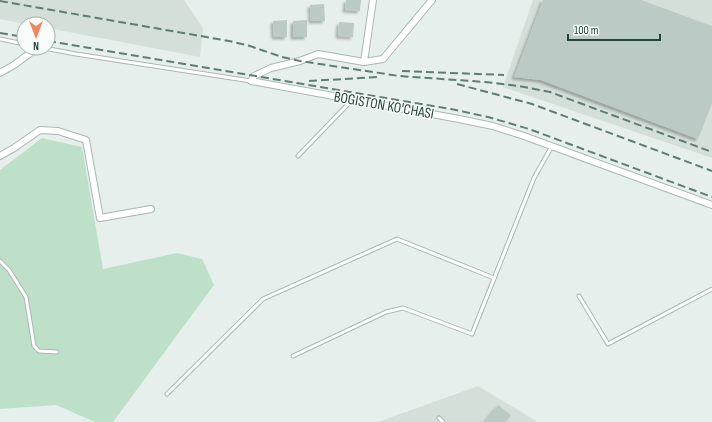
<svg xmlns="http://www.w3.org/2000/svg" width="712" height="422" viewBox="0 0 712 422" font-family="'Sofia Sans Condensed',sans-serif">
	<defs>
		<filter id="shadow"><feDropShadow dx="-2.5" dy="2.5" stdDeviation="1" flood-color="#0004"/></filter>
	</defs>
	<rect width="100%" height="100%" fill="#e6efeb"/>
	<g fill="#d4dfda">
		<path d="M0 0H184L203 28 200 57 48 28V24H25L0 19Z"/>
		<path d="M533 0H712V158L503 87Z"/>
		<path d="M478 386 538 422H378Z"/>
	</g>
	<path fill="#bfe0c8" d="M42 138 82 147 103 269 177 253 202 259 214 285 113 422H95L56 405 0 409V170Z"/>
	<g fill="#bbcac4" filter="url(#shadow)">
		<path d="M346 0H361L360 11 345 10Z"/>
		<path d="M543 0H641L712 26V103L698 139 541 80 514 77Z"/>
		<path d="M324 4 325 21H311L310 5Z"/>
		<path d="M287 20V37H274L273 21Z"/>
		<path d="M307 20V37H293V21Z"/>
		<path d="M339 22 354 23 353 37 338 36Z"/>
		<path d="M498 405 511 415 505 422H484Z"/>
	</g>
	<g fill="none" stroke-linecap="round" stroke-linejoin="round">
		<defs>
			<g id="service">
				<path d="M0 39 24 44"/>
				<path d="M44 48 76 54 251 81"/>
				<path d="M298 156 352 100"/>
				<path d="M0 261 9 270 26 297 34 346 39 351 57 352"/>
				<path d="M579 296 608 344 712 289"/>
				<path d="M293 356 386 312 403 308 472 334 534 178 552 146"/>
				<path d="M167 394 263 299 397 239 494 278"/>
				<path d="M439 418 443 422"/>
			</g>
			<g id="minor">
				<path d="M432 0 383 59 364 62 318 54 300 61 271 68 254 76 251 81 459 119 493 126 524 136 712 205"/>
				<path d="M364 62 373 0"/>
				<path d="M0 73 14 65 37 48"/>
				<path d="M0 156 14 148 40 130 58 131 86 140 100 218 151 209"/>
			</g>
		</defs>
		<use href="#service" stroke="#a8b8b2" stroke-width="5"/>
		<use href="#minor" stroke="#a8b8b2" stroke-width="8"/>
		<use href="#service" stroke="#fff" stroke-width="3"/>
		<use href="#minor" stroke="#fff" stroke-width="6"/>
		<g stroke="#5f7d75" stroke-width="2" stroke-dasharray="8 4" stroke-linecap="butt">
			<path d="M0 1 229 41 250 46 282 57 300 61 399 76 485 82 519 86 550 92 712 152"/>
			<path d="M0 33 24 37"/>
			<path d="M48 41 451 109 488 117 529 129 712 197"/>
			<path d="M402 71 504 75"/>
			<path d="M309 81 379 77"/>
			<path d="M457 84 532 104 712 171"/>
		</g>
	</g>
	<g text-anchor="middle" stroke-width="3" stroke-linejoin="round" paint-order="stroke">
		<g font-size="15" fill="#24423a" stroke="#f7fbf9">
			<text transform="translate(384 105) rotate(10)" y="5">BOGISTON KO'CHASI</text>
		</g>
	</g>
	<g transform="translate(36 36) rotate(180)"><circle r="19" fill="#f7fbf9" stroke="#a3b1ad"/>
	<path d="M0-3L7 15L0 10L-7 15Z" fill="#f4845f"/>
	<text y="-6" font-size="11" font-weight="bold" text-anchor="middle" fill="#24423a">N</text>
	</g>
	<path d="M568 34v6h92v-6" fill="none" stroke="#24423a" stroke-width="2"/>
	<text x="574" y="34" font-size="12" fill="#24423a" stroke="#f7fbf9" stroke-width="3" paint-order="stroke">100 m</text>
</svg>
